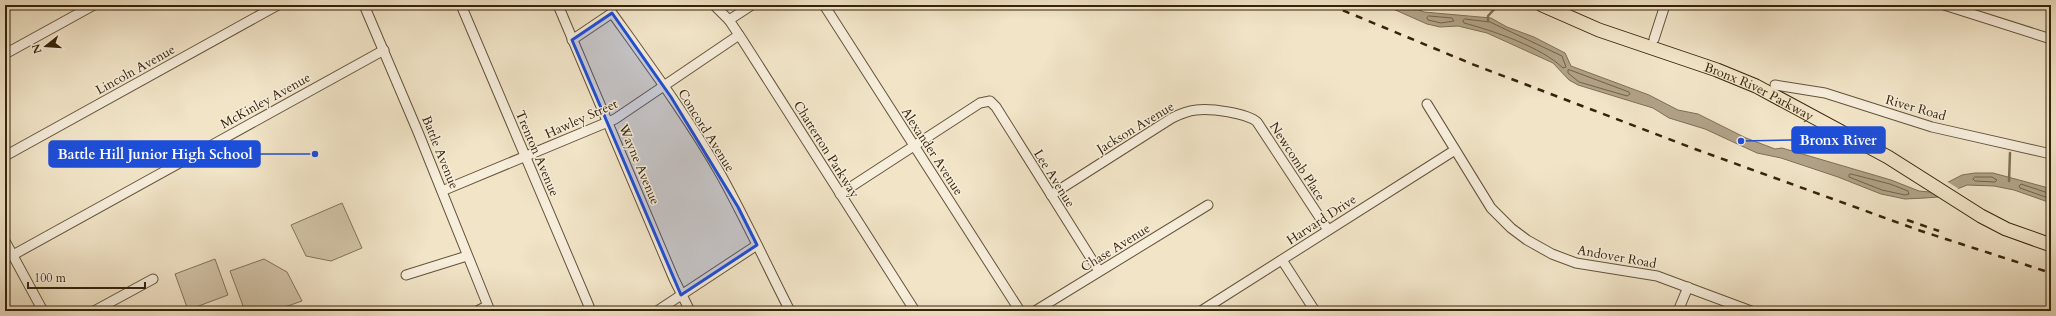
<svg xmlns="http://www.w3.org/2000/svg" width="2056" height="316" viewBox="0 0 2056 316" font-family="Cardo,serif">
	<rect width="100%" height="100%" fill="#f1e4c7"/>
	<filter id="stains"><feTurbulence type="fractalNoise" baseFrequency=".005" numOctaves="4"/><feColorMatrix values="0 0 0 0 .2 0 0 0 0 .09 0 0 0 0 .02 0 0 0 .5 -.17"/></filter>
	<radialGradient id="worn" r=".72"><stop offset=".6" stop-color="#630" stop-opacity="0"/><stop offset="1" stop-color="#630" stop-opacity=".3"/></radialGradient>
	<g fill="#d1c3a7" stroke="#837358">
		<path d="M342 203 362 248 331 261 306 256 291 225Z"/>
		<path d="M215 259 228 295 188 310 175 274Z"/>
		<path d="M264 259 287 272 302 301 273 311H245L230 271Z"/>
	</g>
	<path fill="#b1a287" stroke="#7f6f55" d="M1384 5H1408L1424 12 1491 18 1507 27 1534 37 1565 53 1571 66 1649 95 1678 110 1698 114 1746 138 1775 149 1782 148 1891 180 1919 191 1929 192 1962 175 1975 173H1993L2045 187 2051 191V203L2014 190 1994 186 1967 185 1938 197 1925 198 1905 199 1881 194 1838 177 1781 158 1757 153 1705 129 1669 118 1653 108 1578 85 1569 80 1553 63 1487 33 1458 26 1440 27 1427 24Z"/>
	<path fill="#f1e4c7" d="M1946 181 1959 189 1941 197 1930 189Z"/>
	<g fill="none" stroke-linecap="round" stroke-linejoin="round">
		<g stroke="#736248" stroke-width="1">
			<path d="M1429 16 1452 18 1454 21 1441 23 1428 20 1427 18Z"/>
			<path d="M1465 19 1490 22 1562 56 1566 67 1563 68C1541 47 1494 31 1464 23L1463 21Z"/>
			<path d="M1570 70 1629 92 1630 94 1627 96 1579 82 1568 73V70Z"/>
			<path d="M1851 174 1890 184 1908 191 1909 194 1905 195 1882 190 1849 177V175Z"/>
			<path d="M1975 177H1992L1997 180 1995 182 1975 181 1973 179Z"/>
			<path d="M2051 194 2021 184 2019 186 2020 188 2051 199"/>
		</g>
		<g stroke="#7f6f55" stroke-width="2.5">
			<path d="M1488 21V16L1498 5"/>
			<path d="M2009 181 2010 153"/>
		</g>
		<defs>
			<g id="minor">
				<path d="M364 5 418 132 490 311"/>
				<path d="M461 5 591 311"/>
				<path d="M558 5 674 279 690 311"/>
				<path d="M714 5 729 20 743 41 915 311"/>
				<path d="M824 5 1020 311"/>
				<path d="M1944 5 2051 39"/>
				<path d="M729 20 752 5"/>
				<path d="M1654 39 1665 5"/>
				<path d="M572 40 612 13C650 66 689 119 721 175 746 220 767 266 790 311"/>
				<path d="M5 54 94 5"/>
				<path d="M1775 85 1825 93 1932 127 2051 154"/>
				<path d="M1427 104 1491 208 1511 228 1527 240 1552 254 1576 263 1657 276 1751 311"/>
				<path d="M5 156 278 5"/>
				<path d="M442 191 615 119 739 35"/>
				<path d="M840 194 980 103 990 101 996 107 1099 271"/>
				<path d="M1051 195 1172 118C1180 114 1187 111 1196 110 1210 108 1247 113 1257 122L1328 230"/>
				<path d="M5 241 43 311"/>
				<path d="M13 255 384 50"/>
				<path d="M1282 260 1315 311"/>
				<path d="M406 275 467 256"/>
				<path d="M94 311 153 279"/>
				<path d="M477 311 487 306"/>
				<path d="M657 311 757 245"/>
				<path d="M1035 311 1208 205"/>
				<path d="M1201 311 1455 150"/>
				<path d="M1678 311 1688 287"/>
			</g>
			<g id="highway">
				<path id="s1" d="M1542 5 1599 30 1717 70 1756 86 1888 157 1981 216 2006 229 2051 245"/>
			</g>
		</defs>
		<use href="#minor" stroke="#645339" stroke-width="11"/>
		<use href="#highway" stroke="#35230a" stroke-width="15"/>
		<use href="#minor" stroke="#f6eddb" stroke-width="9"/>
		<use href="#highway" stroke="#f1e4c7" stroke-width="13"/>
		<g stroke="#35230a" stroke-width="2.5" stroke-dasharray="7 7" stroke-linecap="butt">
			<path d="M1330 5 1472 64 1695 149 1921 231 2051 273"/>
			<path d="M1907 220 1939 231"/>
		</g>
	</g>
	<path fill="#1d4ed8" fill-opacity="0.2" stroke="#1d4ed8" stroke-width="3" stroke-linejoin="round" d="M612 13 671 97 738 207 757 245 681 295 572 40Z"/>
	<g text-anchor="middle" stroke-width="3" stroke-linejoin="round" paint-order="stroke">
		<g font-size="13" fill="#35230a" stroke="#f6eddb">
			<text transform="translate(135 69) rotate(-29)" y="5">Lincoln Avenue</text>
			<text dy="5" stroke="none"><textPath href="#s1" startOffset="234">Bronx River Parkway</textPath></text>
			<text transform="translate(265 100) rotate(-29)" y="5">McKinley Avenue</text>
			<text transform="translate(1916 107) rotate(16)" y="5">River Road</text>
			<text transform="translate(581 118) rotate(-24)" y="5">Hawley Street</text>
			<text transform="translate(1135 127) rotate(-31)" y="5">Jackson Avenue</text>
			<text transform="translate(707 130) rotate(58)" y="5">Concord Avenue</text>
			<text transform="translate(827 149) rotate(58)" y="5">Chatterton Parkway</text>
			<text transform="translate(933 151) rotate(57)" y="5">Alexander Avenue</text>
			<text transform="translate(441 152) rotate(68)" y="5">Battle Avenue</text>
			<text transform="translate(538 153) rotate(67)" y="5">Trenton Avenue</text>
			<text transform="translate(1298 161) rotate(57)" y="5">Newcomb Place</text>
			<text transform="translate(640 164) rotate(67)" y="5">Wayne Avenue</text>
			<text transform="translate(1055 178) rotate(58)" y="5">Lee Avenue</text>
			<text transform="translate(1321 219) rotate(-33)" y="5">Harvard Drive</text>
			<text transform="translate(1115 247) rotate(-32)" y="5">Chase Avenue</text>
			<text transform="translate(1617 256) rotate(10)" y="5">Andover Road</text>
		</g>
	</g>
	<path fill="none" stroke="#1d4ed8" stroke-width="1.5" d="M1741 141L1792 140M315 154L260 154"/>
	<g fill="#1d4ed8" stroke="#f6eddb" stroke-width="1.5">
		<circle cx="1741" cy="141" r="4"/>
		<circle cx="315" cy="154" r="4"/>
	</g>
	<g fill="#1d4ed8" stroke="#1d4ed8" stroke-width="1.5">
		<rect x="1792" y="127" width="93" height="26" rx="4"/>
		<rect x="49" y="141" width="211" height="26" rx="4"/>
	</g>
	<g font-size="14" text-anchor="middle" font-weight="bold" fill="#fff">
		<text x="1838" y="145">Bronx River</text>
		<text x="155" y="159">Battle Hill Junior High School</text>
	</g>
	<rect width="2056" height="316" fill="none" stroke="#f1e4c7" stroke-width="20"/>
	<rect x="6" y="6" width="2044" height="304" fill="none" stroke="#35230a" stroke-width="2"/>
	<rect x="10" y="10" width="2036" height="296" fill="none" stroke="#35230a"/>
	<g transform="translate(46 46) rotate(253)" stroke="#f6eddb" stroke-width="3" paint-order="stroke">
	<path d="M0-3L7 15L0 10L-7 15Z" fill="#35230a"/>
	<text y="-6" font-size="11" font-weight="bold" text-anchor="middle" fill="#35230a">N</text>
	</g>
	<path d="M28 282v6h117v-6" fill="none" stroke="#35230a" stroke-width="2"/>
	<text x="34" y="282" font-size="12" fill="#35230a" stroke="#f6eddb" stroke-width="3" paint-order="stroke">100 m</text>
	<rect width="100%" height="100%" filter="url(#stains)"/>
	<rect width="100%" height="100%" fill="url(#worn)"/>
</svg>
